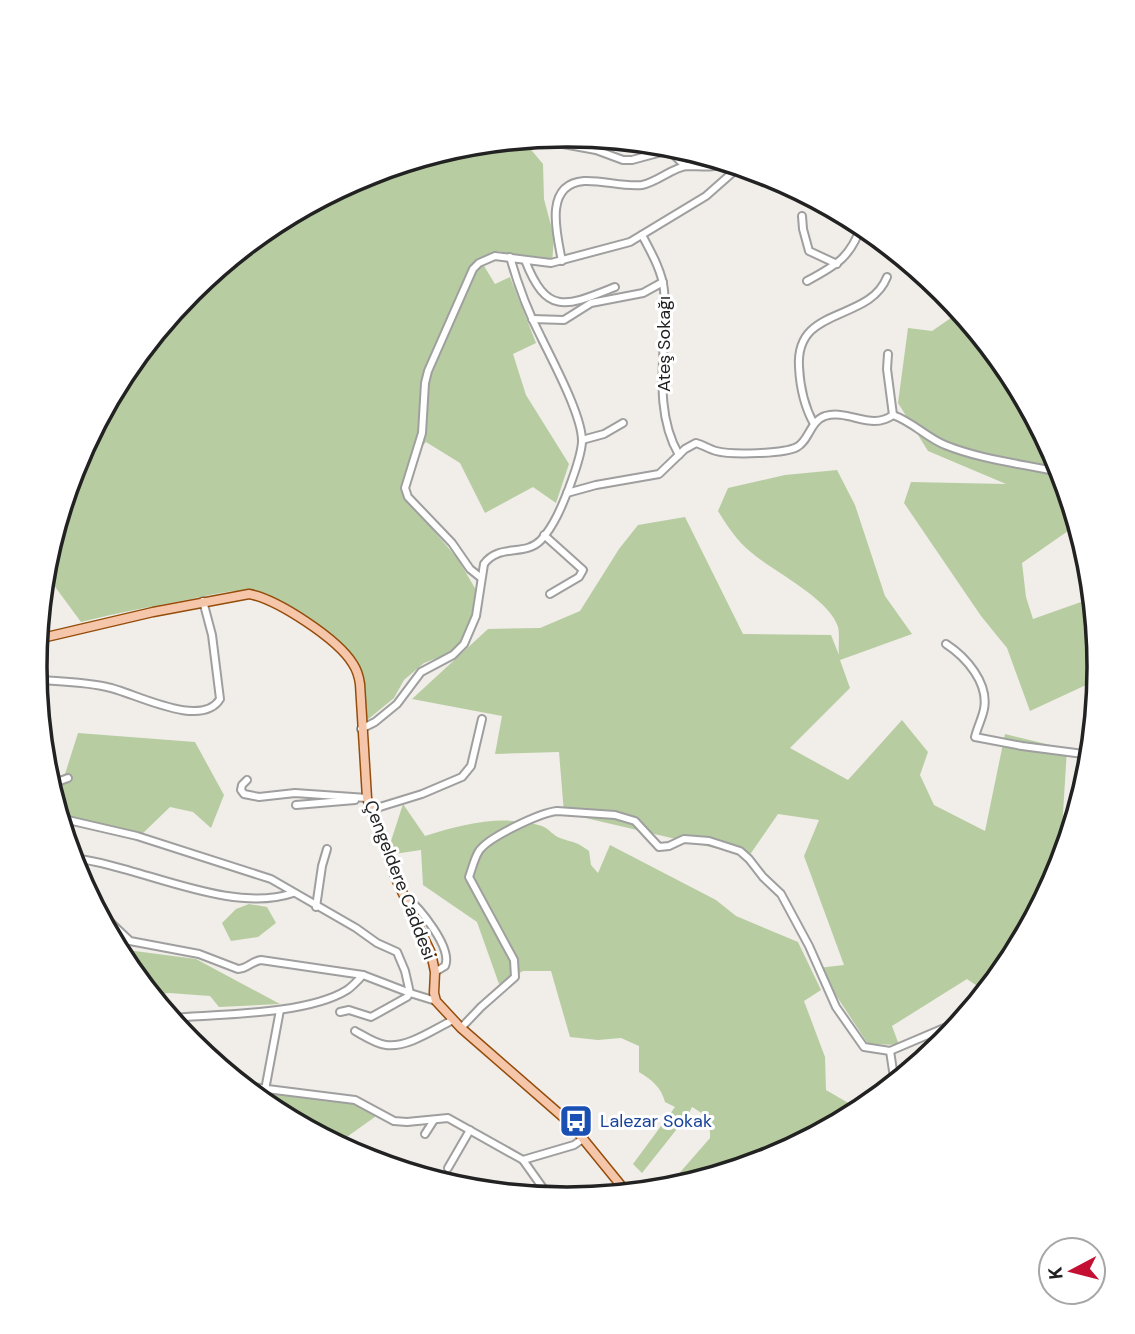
<svg xmlns="http://www.w3.org/2000/svg" width="1135" height="1334" viewBox="0 0 1135 1334" font-family="'DM Sans',sans-serif">
	<rect width="100%" height="100%" fill="#f1ede9"/>
	<g fill="#b7cda1">
		<path d="M531 138 528 146 543 164 544 199 554 237 552 264 498 251 481 261 495 284 510 277 536 343 513 354 526 395 569 464 556 503 533 487 485 513 460 463 426 442 415 454 404 482V496L458 559 476 590 468 636 455 651 424 663 404 680 394 698 366 721C365 702 364 682 357 663 348 641 278 593 254 591 234 589 211 595 191 599 154 606 117 613 81 622L53 584H43L45 563 76 463 125 371 191 290 272 224 327 195 328 197 364 175 464 145Z"/>
		<path d="M961 311 1010 372 1060 464 1078 524 1022 563 1026 597 1033 619 1081 602 1094 603 1100 667 1099 679 1030 711 1007 648 981 616 904 503 911 482 1006 484 928 451 898 403 908 328 932 331Z"/>
		<path d="M837 470 855 505 885 596 912 634 840 660 850 688 790 748 848 780 902 720 928 752 920 775 934 805 985 831 1005 734 1067 749 1061 845 1065 853 1059 871 1010 963 1003 972 997 974 986 992 967 979 892 1026 899 1045 868 1044 818 968 844 965 804 856 819 820 778 814 749 856 564 813 559 752 495 754 502 716 412 699 488 629 540 628 580 611 619 549 638 525 685 517 743 634 831 635 839 655C838 646 840 635 838 627 830 599 774 572 752 553 737 541 728 527 718 511L728 488 785 475Z"/>
		<path d="M78 733 195 742 224 795 211 828 193 812 170 807 141 835 60 820 49 785 65 774Z"/>
		<path d="M403 804 425 836C463 824 503 814 542 826 549 829 554 836 560 838 576 844 574 840 589 851L591 865 598 873 610 845 716 900 736 916 798 942 821 990 804 1001 825 1057 826 1090 862 1111 771 1159 721 1174 722 1171 718 1168 706 1179 681 1186 676 1177 710 1138C711 1122 705 1114 692 1107L688 1115 642 1173 633 1164 675 1107 665 1102C661 1087 652 1080 639 1072V1046L621 1038 598 1040 570 1037 551 971H523L499 984 477 922 423 885 421 850 394 854 391 841Z"/>
		<path d="M249 904 267 907 276 923 258 937 231 941 222 923 236 909Z"/>
		<path d="M104 924 127 950 196 959 280 1004 219 1007 210 996 169 993 151 995 125 963Z"/>
		<path d="M242 1086 352 1101 379 1114 337 1144 271 1110Z"/>
	</g>
	<g fill="none" stroke-linecap="round" stroke-linejoin="round">
		<defs>
			<g id="minor">
				<path d="M536 139 596 150 623 160H632L669 150 685 166"/>
				<path d="M802 216 803 229 809 251 837 264"/>
				<path d="M642 235C651 252 662 271 664 290 669 344 650 405 679 455"/>
				<path d="M525 260C547 317 567 306 615 287"/>
				<path d="M562 261C557 235 543 184 584 181 603 180 623 187 642 185 658 182 673 167 687 166 702 166 713 169 728 162"/>
				<path d="M807 281C837 265 851 257 862 224"/>
				<path d="M532 319 564 320 591 303 643 293 663 282"/>
				<path d="M888 354 887 369 893 415"/>
				<path d="M814 424C804 406 800 387 799 367 795 305 869 323 887 277"/>
				<path d="M582 440 604 434 623 423"/>
				<path d="M567 493 596 485 659 474 685 449 696 443C703 445 709 449 716 451 731 455 784 454 797 447 809 441 810 421 825 416 849 409 871 431 893 415 913 422 927 438 945 445 982 460 1024 464 1063 473"/>
				<path d="M544 535 583 570 579 577 550 594"/>
				<path d="M480 577 470 569 452 543 408 497 405 488 422 433 425 383 428 371 473 269 479 263 495 256 551 263 630 242 706 196 740 166"/>
				<path d="M946 644C966 657 989 683 984 709 982 719 977 728 975 737L1022 746 1091 755"/>
				<path d="M36 680C59 681 84 682 107 687 133 692 201 730 220 699L212 635 203 601"/>
				<path d="M361 729 375 722 397 704 421 672 453 655 464 644 476 616 484 564C499 543 525 557 541 540 554 526 562 506 569 488 574 474 581 457 582 442 583 417 552 360 541 337 528 312 518 285 510 257"/>
				<path d="M247 780 242 785 241 790 244 794 259 797 295 793 367 798"/>
				<path d="M49 785 68 778"/>
				<path d="M296 805 355 800"/>
				<path d="M370 810 422 794 462 777 471 766 482 719"/>
				<path d="M59 815 68 820 137 836 271 879 356 928 377 943 397 952 405 971 410 993 436 1001"/>
				<path d="M65 835 68 820"/>
				<path d="M72 858C139 865 229 915 293 893"/>
				<path d="M405 896C419 907 453 948 445 966L435 972"/>
				<path d="M316 907 322 866 327 849"/>
				<path d="M96 909 130 941 199 954 238 969C247 969 252 961 261 960L363 975"/>
				<path d="M990 987 996 977 1004 971"/>
				<path d="M340 1012 349 1010 371 1017 407 997 410 993"/>
				<path d="M170 1018C218 1014 307 1015 347 990 353 986 358 980 363 975L410 993"/>
				<path d="M461 1028 481 1007 515 977 514 960 469 877C472 869 474 859 479 851 488 837 540 813 557 811L615 815 635 821 659 847 669 846 684 839 709 841 740 851 749 859 763 877 781 894 809 946 836 1007 864 1047 890 1051 963 1020"/>
				<path d="M355 1031C364 1036 376 1044 386 1045 408 1048 434 1029 453 1020"/>
				<path d="M890 1051 895 1084"/>
				<path d="M243 1086 355 1100 394 1121 407 1122 448 1118 523 1160 550 1198"/>
				<path d="M265 1090 280 1010"/>
				<path d="M425 1134 434 1120"/>
				<path d="M523 1160 574 1145 584 1138"/>
				<path d="M448 1168 470 1130"/>
				<path d="M664 1190 669 1184"/>
			</g>
			<path id="major" d="M38 639 153 612 249 594C277 599 338 639 353 664 357 670 359 677 360 684L367 798 397 881 431 953 435 972 434 993 436 1001 461 1028 571 1124 628 1194"/>
		</defs>
		<use href="#minor" stroke="#9f9f9f" stroke-width="10"/>
		<use href="#major" stroke="#944d0b" stroke-width="11"/>
		<use href="#minor" stroke="#fff" stroke-width="6"/>
		<use href="#major" stroke="#f6c6aa" stroke-width="8"/>
	</g>
	<defs>
		<symbol id="bus-square" viewBox="-11 -11 22 22"><rect x="-9" y="-9" width="18" height="18" rx="4" fill="#1a4fb4" stroke="#fff"/><path d="M-5-6H5V4H4V6H2V4H-2V6H-4V4H-5ZM-3.5-4V0h7V-4ZM-3.5 1.2v1.5H-2V1.2ZM2 1.2v1.5H3.5V1.2Z" fill="#fff"/></symbol>
	</defs>
	<g fill-rule="evenodd">
		<use href="#bus-square" x="557" y="1102" width="38" height="38"/>
	</g>
	<g text-anchor="middle" stroke-width="6" stroke-linejoin="round" paint-order="stroke">
		<g font-size="18" fill="#222" stroke="#fff">
			<text transform="translate(664 344) rotate(-90)" y="6">Ateş Sokağı</text>
			<text transform="translate(400 880) rotate(69)" y="6">Çengeldere Caddesi</text>
		</g>
		<g font-size="18" fill="#164399" stroke="#fff" text-anchor="start">
			<text x="600" y="1127">Lalezar Sokak</text>
		</g>
	</g>
	<path d="M0 0H1135V1334H0ZM47 667a520 520 0 1 1 1040 0a520 520 0 1 1-1040 0Z" fill="#fff" fill-rule="evenodd"/>
	<path fill="none" stroke="#222" stroke-width="3.5" d="M47 667a520 520 0 1 1 1040 0a520 520 0 1 1-1040 0Z"/>
	<g transform="translate(1072 1271) rotate(263)"><circle r="33" fill="#ffffff" stroke="#a7a7a7" stroke-width="2"/>
	<path d="M0-5L12 26L0 18L-12 26Z" fill="#c50f32"/>
	<text y="-10" font-size="19" font-weight="bold" text-anchor="middle" fill="#222222">K</text>
	</g>
</svg>
